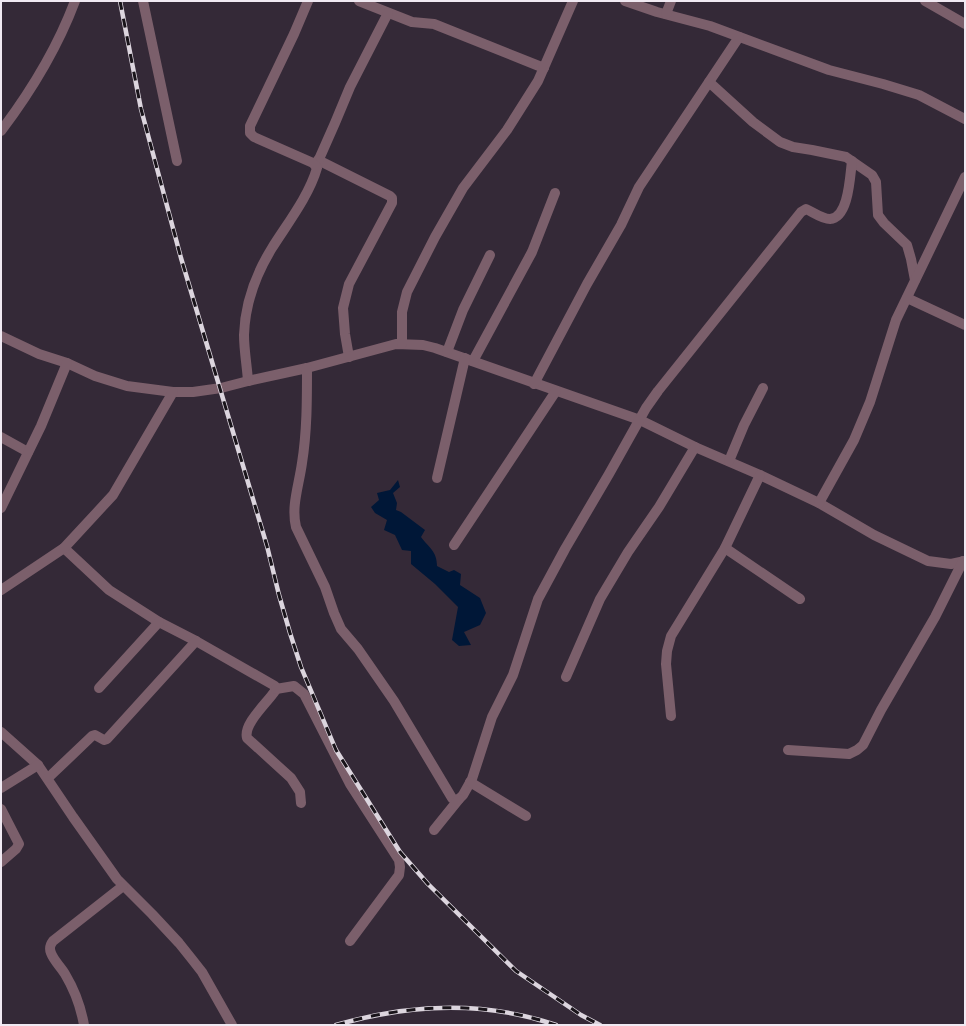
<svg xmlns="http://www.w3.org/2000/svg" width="966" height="1026" viewBox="0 0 966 1026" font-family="Ubuntu,sans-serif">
	<rect width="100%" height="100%" fill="#342937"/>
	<path fill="#001737" d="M398 480 400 487 393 493 397 503 396 510 401 512 425 530 421 537C429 548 437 551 437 566L449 572 454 570 461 574 460 585 480 598 486 613 480 625 464 632 471 645 459 646 452 640 458 607 435 584 411 564V551L402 550 395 535 384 530 387 520 375 513 371 507 379 500 377 493 390 490Z"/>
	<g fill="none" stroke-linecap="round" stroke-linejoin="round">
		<g stroke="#7b5f6b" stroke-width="10">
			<path d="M143 1 177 161"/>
			<path d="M359 1 412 22 434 24 544 68"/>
			<path d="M625 1 657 12 710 26 829 70 883 84 919 95 965 119"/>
			<path d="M925 1 965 24"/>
			<path d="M666 14 671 1"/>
			<path d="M709 82 753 122 780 142 793 147 812 150 846 157 872 175 876 182 878 215 884 223 907 245 911 259 915 280"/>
			<path d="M1 131C32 90 57 49 75 1"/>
			<path d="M318 160 390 196 392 198V203L349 284 343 308 345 334 349 357"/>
			<path d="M316 166 335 123 350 87 388 13"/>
			<path d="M907 298 965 325"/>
			<path d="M1 336 39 354 67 363 95 376 127 386 173 392H193L221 388 248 381 307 368 396 344 423 345 435 348 640 420 695 447 760 475 819 503 874 535 928 561 951 564 965 561"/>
			<path d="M402 344V312L407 292 435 237 463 188 507 130 538 81 573 1"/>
			<path d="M447 352 463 310 490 255"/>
			<path d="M473 361 532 252 555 193"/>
			<path d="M307 368C307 400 307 432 302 463 299 485 291 506 296 527L325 587 334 613 341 629 358 649 394 701 452 798 455 800 459 799 463 795 472 779 492 717 513 675 538 599 565 549 609 474 646 408 658 391 801 212 806 209C813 212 822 219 830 219 849 218 850 175 852 161"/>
			<path d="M248 381C247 366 244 350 244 335 245 304 256 274 272 248 287 224 309 196 317 168L313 163 254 137 250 133V126L294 34 308 1"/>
			<path d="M534 384 587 284 621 225 639 187 739 37"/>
			<path d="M1 437 28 452"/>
			<path d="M729 461 744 425 763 388"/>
			<path d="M437 478 465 358"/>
			<path d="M819 503 854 440 870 402 896 320 965 177"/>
			<path d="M1 508 41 426 67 363"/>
			<path d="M454 545 556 391"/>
			<path d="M64 548 109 590 159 622 196 641 275 686V691C267 703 243 724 247 738L291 778 300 792 301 803"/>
			<path d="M725 548 800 599"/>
			<path d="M1 590 64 548 113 495 173 392"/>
			<path d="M566 677 600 599 628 552 659 507 695 447"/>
			<path d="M99 688 159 622"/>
			<path d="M276 689 294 686 304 694 350 784 399 860 400 867 399 875 350 941"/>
			<path d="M671 716 666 664 667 651 671 636 725 548 760 475"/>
			<path d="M1 732 38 765 73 817 117 879 152 914 179 943 191 958 202 972 232 1025"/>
			<path d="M788 750 849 754 857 750 863 745 881 710 935 617 963 561"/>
			<path d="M48 778 92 736 95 735 104 740 107 739 196 641"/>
			<path d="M470 782 526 816"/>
			<path d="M1 788 38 765"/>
			<path d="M1 809 19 844 16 849 1 862"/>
			<path d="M434 830 459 799"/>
			<path d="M84 1025C81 1008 74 989 65 974 61 967 54 961 51 953 49 948 50 945 53 941L123 886"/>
		</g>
		<defs>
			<g id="rail">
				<path d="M120 1 141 109 181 258 267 546 279 595 290 633 301 667 336 750 400 852 428 884 516 971 581 1015 600 1025"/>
				<path d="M336 1025C409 1004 483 1000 556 1025"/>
			</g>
		</defs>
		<use href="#rail" stroke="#dcd5de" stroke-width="4.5"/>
		<use href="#rail" stroke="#19141a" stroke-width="3" stroke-dasharray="9" stroke-linecap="butt"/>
	</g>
	<rect width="966" height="1026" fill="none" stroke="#f0e9f2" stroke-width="4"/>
</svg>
